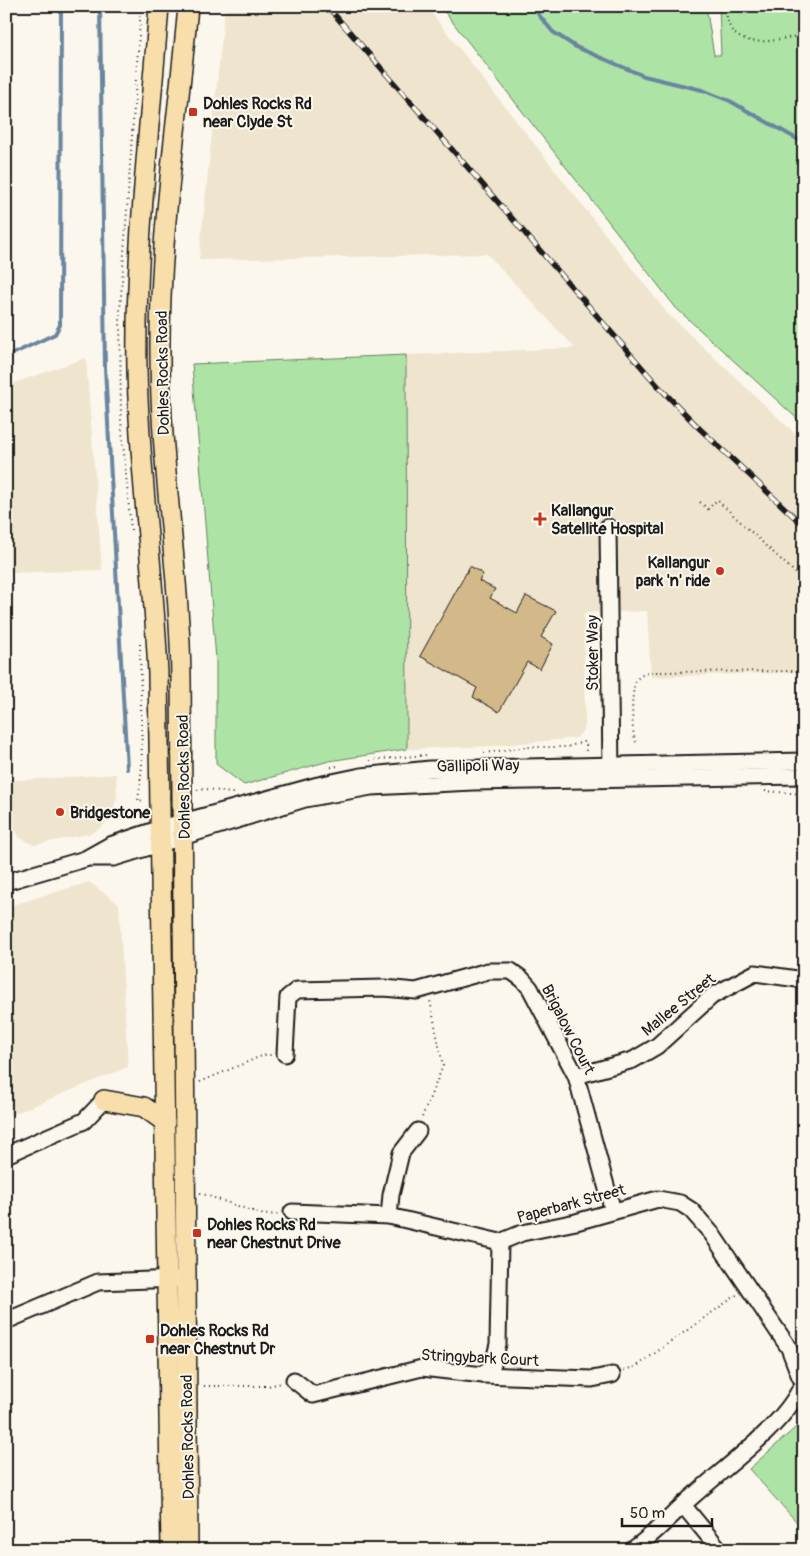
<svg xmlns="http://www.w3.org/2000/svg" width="810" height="1556" viewBox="0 0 810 1556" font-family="Pangolin,sans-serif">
	<rect width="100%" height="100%" fill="#fbf7ec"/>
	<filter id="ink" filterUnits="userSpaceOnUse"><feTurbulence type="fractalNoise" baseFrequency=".02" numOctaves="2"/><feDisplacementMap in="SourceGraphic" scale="10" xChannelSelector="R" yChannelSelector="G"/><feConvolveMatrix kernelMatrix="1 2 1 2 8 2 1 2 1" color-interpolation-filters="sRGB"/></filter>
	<g filter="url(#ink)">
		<g fill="#efe4ce">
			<path d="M225 6H426L667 313 804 442V678L797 672 651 677 647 611 584 613 585 727 577 738 491 746 407 749 406 355 575 348 487 254 199 260Z"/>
			<path d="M86 358 102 570 6 573V386Z"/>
			<path d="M116 774 117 797 111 816 104 825 92 833 34 845 20 838 12 825 7 809 6 781Z"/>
			<path d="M89 882 119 904 128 1067 6 1117V907Z"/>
		</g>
		<g fill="#aee3a6" stroke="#658061">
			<path d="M440 6H706L714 55H721L719 6H804V425L676 308Z"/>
			<path d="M406 355 407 749 329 761 244 785 216 764V659L192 364Z"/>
			<path d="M804 1420V1530L749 1469Z"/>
		</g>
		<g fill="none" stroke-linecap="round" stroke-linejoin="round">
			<g stroke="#69859f" stroke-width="4">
				<path d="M100 6 105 368 127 769"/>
				<path d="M535 6 538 14 553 32 576 47 644 76 702 90 730 101 804 143"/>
				<path d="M6 357 55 334 60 325 61 6"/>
			</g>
		</g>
		<path fill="#d3b989" stroke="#1c1c1c" d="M470 566 483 574 479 581 495 589 490 598 517 613 526 596 556 611 541 637 553 644 540 669 527 662 499 712 473 697 477 688 420 656Z"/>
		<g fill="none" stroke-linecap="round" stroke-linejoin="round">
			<defs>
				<g id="minor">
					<path d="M608 527 611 773"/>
					<path d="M88 858H114L305 799 371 787 473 782 804 776"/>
					<path d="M6 882 85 859 110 845 161 828 318 785 361 776 430 769 804 761"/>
					<path d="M285 1054 288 997 297 990 384 988 416 991 488 971H511L522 979 530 988 576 1076 613 1211"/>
					<path d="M576 1076 633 1060 657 1046 712 996 755 973 804 980"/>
					<path d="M6 1155 84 1121 104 1100"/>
					<path d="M292 1212 389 1216 500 1242 522 1233 576 1222 658 1199 680 1203 691 1210 712 1234 789 1348 800 1377"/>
					<path d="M389 1216 391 1195 401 1153 418 1131"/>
					<path d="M6 1321 98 1282 177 1279"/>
					<path d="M483 1375 493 1364 498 1344 500 1242"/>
					<path d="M294 1380 313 1395 422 1368 483 1375 592 1379 612 1375"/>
					<path d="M683 1505 720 1550"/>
					<path d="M632 1550C652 1536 667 1520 684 1504 717 1473 781 1429 800 1389"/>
				</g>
				<g id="major">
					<path d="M159 6C150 127 135 248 137 369 139 471 154 572 158 674L171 1550"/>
					<path d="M104 1100 144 1107 165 1122"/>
					<path d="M188 1550C185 1260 185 970 181 680 180 571 160 463 160 354 159 237 178 122 188 6"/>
				</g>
			</defs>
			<use href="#minor" stroke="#1c1c1c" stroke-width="19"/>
			<use href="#major" stroke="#1c1c1c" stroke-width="22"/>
			<g stroke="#1c1c1c" stroke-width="2" stroke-dasharray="1 4" stroke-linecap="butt">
				<path d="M726 6C726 56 772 40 804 35"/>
				<path d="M700 502 708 509 717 500 804 581"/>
				<path d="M131 530 121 420 120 311 141 6"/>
				<path d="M801 533 804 536"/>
				<path d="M140 644 142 766 138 801 144 800"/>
				<path d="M636 742C631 735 631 689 636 681 640 674 645 674 653 672L804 671"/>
				<path d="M484 753 528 747H567L583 742 586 743V753"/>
				<path d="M370 760 427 755"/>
				<path d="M326 768 338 766"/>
				<path d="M197 790C211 787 221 793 234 793"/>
				<path d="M765 791 804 794"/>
				<path d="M200 1082 264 1055H273"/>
				<path d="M422 1117 443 1066 430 1000"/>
				<path d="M200 1193 264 1215 279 1214"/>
				<path d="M624 1370 637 1366 738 1294"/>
				<path d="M204 1386H268L282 1383"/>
			</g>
			<use href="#minor" stroke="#fbf7ec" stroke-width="15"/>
			<use href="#major" stroke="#f8deab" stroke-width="19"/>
			<defs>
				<path id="rail" d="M327 6 659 387 700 429 804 526"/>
			</defs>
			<use href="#rail" stroke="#1c1c1c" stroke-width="5.5"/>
			<use href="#rail" stroke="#fbf7ec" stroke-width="4" stroke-dasharray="11" stroke-linecap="butt"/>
		</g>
	</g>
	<g fill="#c8321e" stroke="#fbf7ec" stroke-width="2">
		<rect x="188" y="107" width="10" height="10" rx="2.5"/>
		<path d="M537.5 511.5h5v5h5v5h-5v5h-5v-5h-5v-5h5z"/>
		<circle cx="720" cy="571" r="5"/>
		<circle cx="60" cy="812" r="5"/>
		<rect x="192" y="1228" width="10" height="10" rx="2.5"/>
		<rect x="145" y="1334" width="10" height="10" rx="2.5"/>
	</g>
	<g text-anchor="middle" stroke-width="4" stroke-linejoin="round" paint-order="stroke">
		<g font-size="16" font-weight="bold" fill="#1c1c1c" stroke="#fbf7ec" text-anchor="start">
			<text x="203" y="109">Dohles Rocks Rd<tspan x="203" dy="18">near Clyde St</tspan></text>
			<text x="551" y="516">Kallangur<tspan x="551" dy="18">Satellite Hospital</tspan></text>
			<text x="710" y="568" text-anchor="end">Kallangur<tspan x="710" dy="18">park 'n' ride</tspan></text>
			<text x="70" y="818">Bridgestone</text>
			<text x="207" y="1230">Dohles Rocks Rd<tspan x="207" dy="18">near Chestnut Drive</tspan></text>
			<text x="160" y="1336">Dohles Rocks Rd<tspan x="160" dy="18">near Chestnut Dr</tspan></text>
		</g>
		<g font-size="16" fill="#1c1c1c" stroke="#fbf7ec">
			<text transform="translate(162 373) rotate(-91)" y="6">Dohles Rocks Road</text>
			<text transform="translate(592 653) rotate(-90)" y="6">Stoker Way</text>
			<text transform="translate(478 765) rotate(-1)" y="6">Gallipoli Way</text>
			<text transform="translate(183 777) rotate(-91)" y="6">Dohles Rocks Road</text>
			<text transform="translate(678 1004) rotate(-39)" y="6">Mallee Street</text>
			<text transform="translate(569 1029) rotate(63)" y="6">Brigalow Court</text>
			<text transform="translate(571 1203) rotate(-15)" y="6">Paperbark Street</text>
			<text transform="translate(480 1357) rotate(3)" y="6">Stringybark Court</text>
			<text transform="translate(187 1437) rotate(-91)" y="6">Dohles Rocks Road</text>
		</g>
	</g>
	<rect width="810" height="1556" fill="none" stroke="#fbf7ec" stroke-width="25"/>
	<rect x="12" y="12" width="785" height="1531" fill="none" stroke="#1c1c1c" stroke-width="2" filter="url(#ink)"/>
	<path d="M622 1518v8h90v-8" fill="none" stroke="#1c1c1c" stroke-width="2.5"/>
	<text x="630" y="1518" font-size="15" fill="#1c1c1c" stroke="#fbf7ec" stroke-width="4" paint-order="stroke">50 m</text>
</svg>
